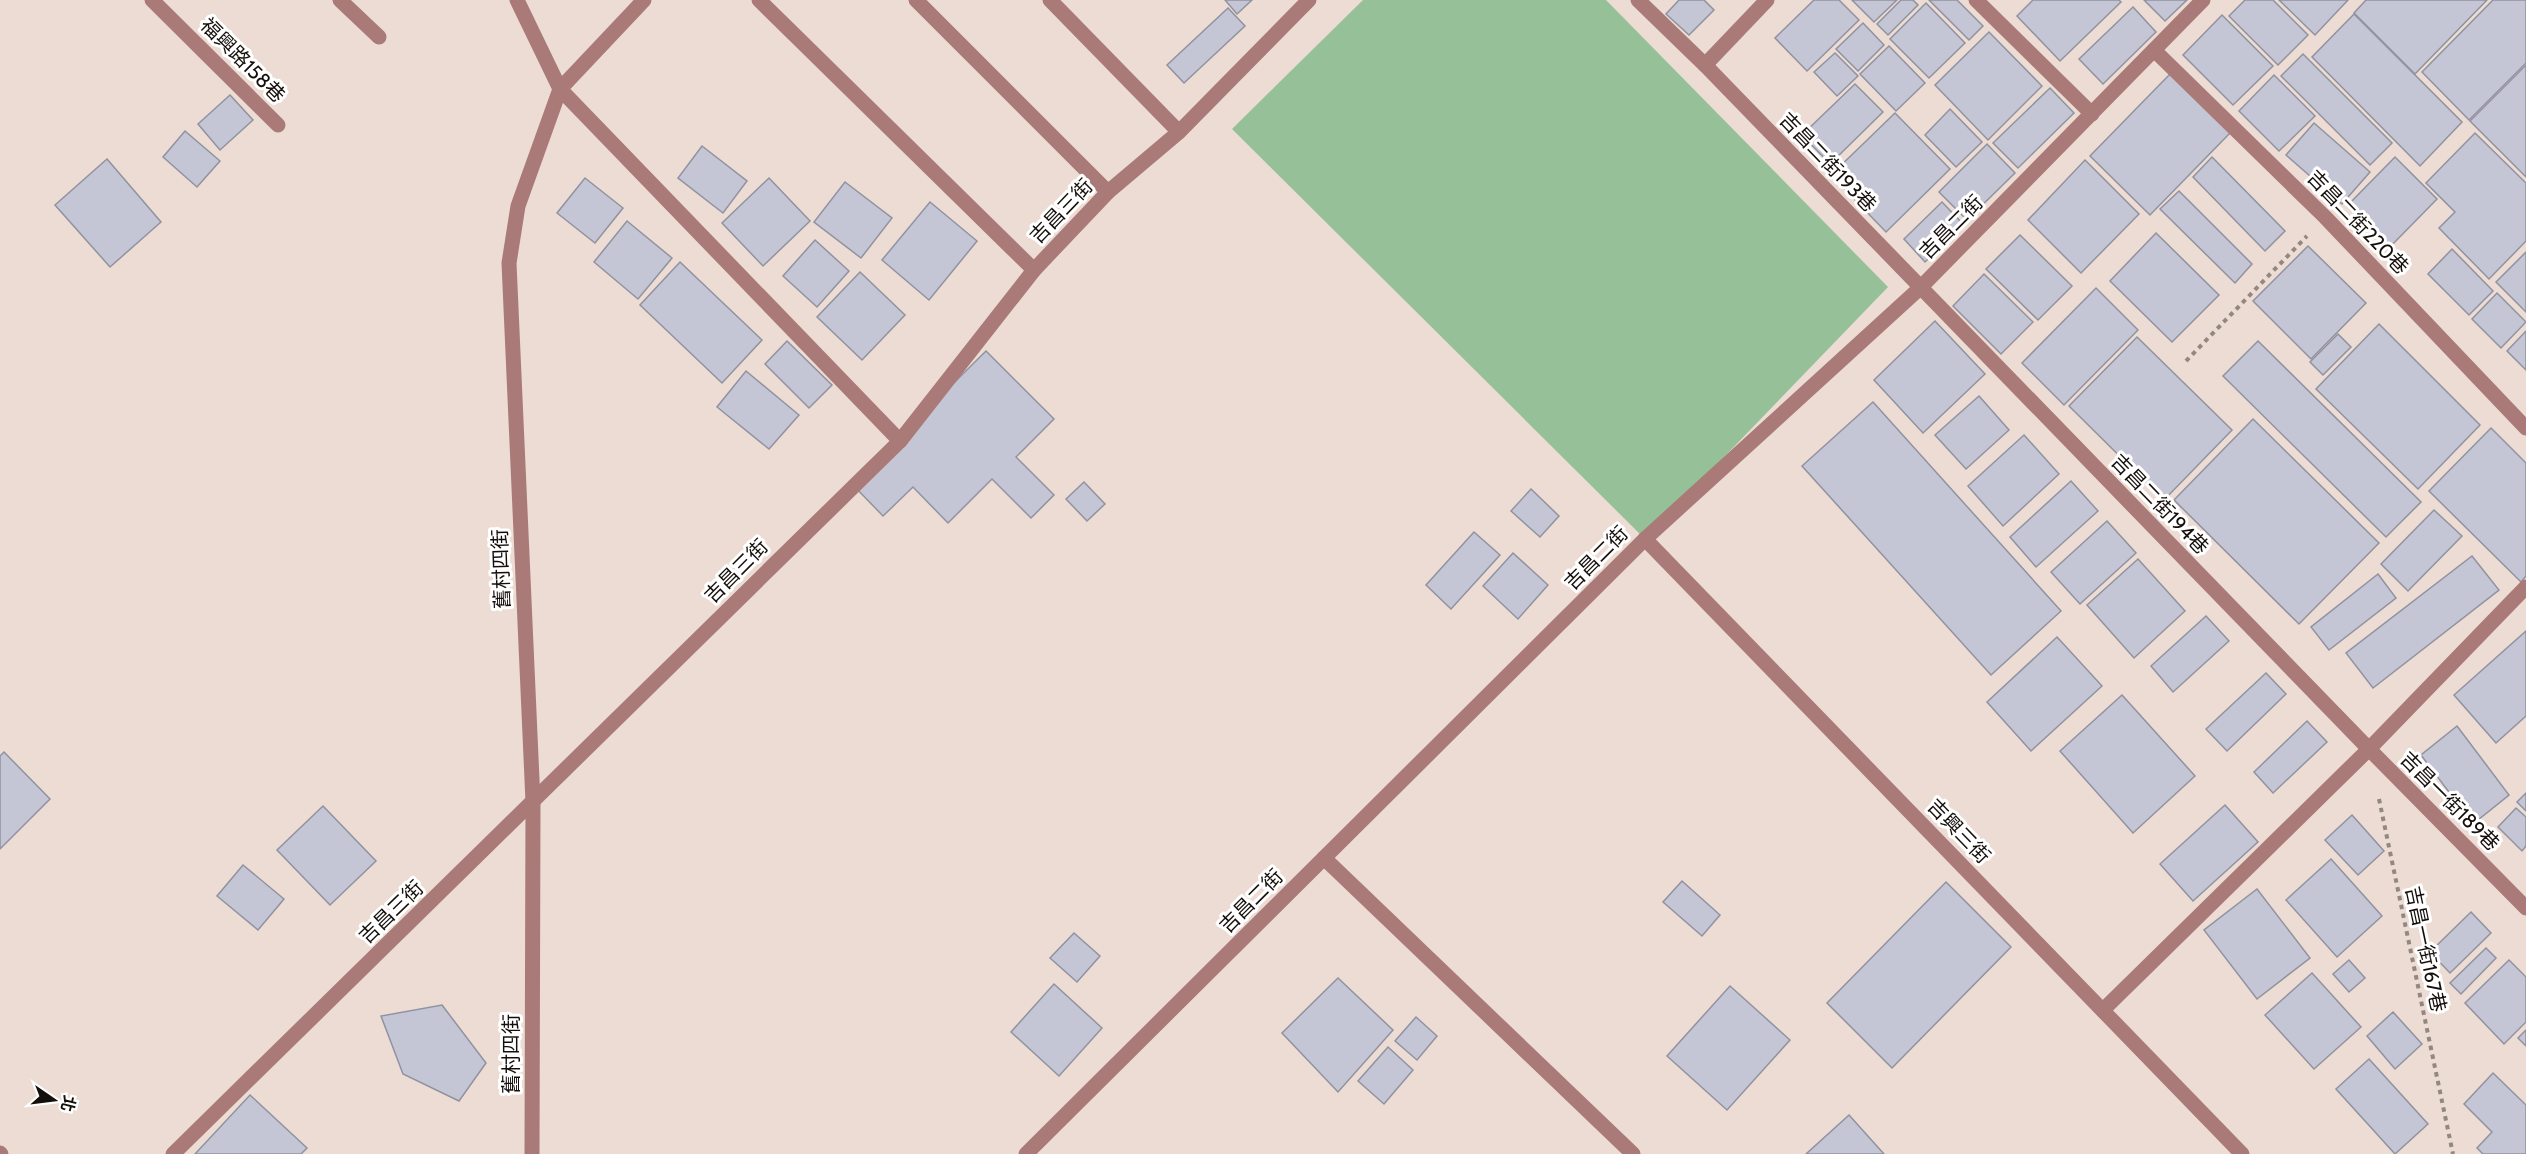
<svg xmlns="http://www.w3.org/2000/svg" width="2526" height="1154" viewBox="0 0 2526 1154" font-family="Cabin,'Noto Sans TC',sans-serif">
	<rect width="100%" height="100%" fill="#ecdcd3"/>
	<path fill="#96c198" d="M1363 0H1606L1888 287 1645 539 1232 129Z"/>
	<g fill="#c5c6d5" stroke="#9192a0" stroke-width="1.5">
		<path d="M1225 0H1252L1237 14Z"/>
		<path d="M1679 0H1704L1714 10 1689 35 1666 14Z"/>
		<path d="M1814 0H1839L1859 20 1807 71 1775 38Z"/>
		<path d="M1852 0H1897L1874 22Z"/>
		<path d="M1901 0H1913L1918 5 1888 35 1877 24Z"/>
		<path d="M1929 0H1957L1983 26 1969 40Z"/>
		<path d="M2033 0H2119L2121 2 2060 61 2017 16Z"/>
		<path d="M2144 0H2187L2165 21Z"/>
		<path d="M2245 0H2273L2308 35 2278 65 2229 16Z"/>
		<path d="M2279 0H2348L2315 35Z"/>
		<path d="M2366 0H2487L2415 74 2354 13Z"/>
		<path d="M2493 0H2526V63L2469 120 2422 72Z"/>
		<path d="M1926 3 1965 43 1929 78 1890 39Z"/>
		<path d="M2133 7 2156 32 2103 84 2079 59Z"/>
		<path d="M1228 8 1245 26 1184 83 1167 65Z"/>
		<path d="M2354 14 2462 122 2420 166 2312 57Z"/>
		<path d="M2222 15 2273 66 2233 105 2183 55Z"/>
		<path d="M1863 23 1884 45 1858 71 1836 49Z"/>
		<path d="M1989 32 2042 86 1988 140 1935 85Z"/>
		<path d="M1889 46 1925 83 1896 111 1860 74Z"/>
		<path d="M1835 53 1858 76 1837 96 1814 72Z"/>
		<path d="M2303 54 2392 143 2370 165 2281 76Z"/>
		<path d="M2526 65V177L2470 121Z"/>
		<path d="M2170 74 2230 133 2150 215 2090 156Z"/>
		<path d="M2274 75 2315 116 2279 151 2239 111Z"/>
		<path d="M1855 84 1883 112 1830 164 1802 135Z"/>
		<path d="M2050 88 2074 113 2018 168 1993 143Z"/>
		<path d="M230 95 253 120 220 150 198 124Z"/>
		<path d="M1950 109 1982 142 1956 167 1925 135Z"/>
		<path d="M1895 113 1950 169 1886 232 1831 175Z"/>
		<path d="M2314 123 2370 172 2342 204 2286 155Z"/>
		<path d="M185 131 220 161 197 187 163 157Z"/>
		<path d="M2475 133 2526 183V241L2489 279 2439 228 2455 212 2426 183Z"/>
		<path d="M1987 144 2015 173 1967 220 1939 192Z"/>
		<path d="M702 146 747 181 723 213 678 178Z"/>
		<path d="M2212 157 2285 231 2265 251 2193 177Z"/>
		<path d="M2395 157 2437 199 2389 248 2347 206Z"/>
		<path d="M107 159 161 222 110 267 55 205Z"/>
		<path d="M2085 160 2139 214 2081 273 2028 220Z"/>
		<path d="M585 178 623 208 595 243 557 213Z"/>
		<path d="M769 178 810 221 763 266 722 223Z"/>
		<path d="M845 182 892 218 861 258 814 222Z"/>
		<path d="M2179 191 2252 264 2235 283 2160 209Z"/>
		<path d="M930 202 977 241 929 300 882 260Z"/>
		<path d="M1942 202 1964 225 1925 262 1904 239Z"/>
		<path d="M627 221 672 258 638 299 594 262Z"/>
		<path d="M2156 233 2219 295 2172 342 2110 281Z"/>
		<path d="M2020 235 2072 286 2038 320 1986 269Z"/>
		<path d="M815 240 849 271 817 307 783 276Z"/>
		<path d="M2308 246 2366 303 2311 359 2253 301Z"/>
		<path d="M2452 249 2493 291 2469 315 2428 274Z"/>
		<path d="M2526 252V312L2496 282Z"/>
		<path d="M680 262 762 340 722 383 640 305Z"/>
		<path d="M860 272 905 315 862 360 817 317Z"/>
		<path d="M1984 274 2033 322 2001 354 1953 306Z"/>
		<path d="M2096 288 2138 330 2064 405 2022 363Z"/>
		<path d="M2497 293 2526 322 2501 348 2472 319Z"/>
		<path d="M1935 321 1985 374 1923 433 1874 380Z"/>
		<path d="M2379 324 2480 425 2418 489 2316 389Z"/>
		<path d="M2526 331V370L2507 351Z"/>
		<path d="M2338 334 2351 347 2323 375 2310 362Z"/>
		<path d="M2137 337 2232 430 2164 500 2069 406Z"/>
		<path d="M787 341 832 385 809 408 765 364Z"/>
		<path d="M2258 341 2421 502 2386 537 2223 376Z"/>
		<path d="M986 351 1054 419 1016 457 1054 495 1031 518 992 479 948 523 913 487 883 516 852 484Z"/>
		<path d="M746 371 799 415 769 449 717 407Z"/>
		<path d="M1979 396 2009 430 1966 469 1935 435Z"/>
		<path d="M1873 402 2061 611 1991 675 1802 466Z"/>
		<path d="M2253 419 2379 543 2299 624 2174 500Z"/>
		<path d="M2491 428 2526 463V576L2521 582 2429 491Z"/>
		<path d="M2024 435 2059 474 2003 526 1968 486Z"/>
		<path d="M2071 481 2098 511 2036 567 2010 537Z"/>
		<path d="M1084 482 1105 504 1087 521 1066 499Z"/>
		<path d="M1531 489 1559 516 1540 537 1511 511Z"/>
		<path d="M2434 510 2462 536 2408 591 2381 564Z"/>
		<path d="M2107 521 2136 553 2080 604 2051 572Z"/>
		<path d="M1474 532 1500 555 1451 609 1426 585Z"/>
		<path d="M1513 553 1548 585 1518 619 1483 586Z"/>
		<path d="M2472 556 2499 590 2373 688 2346 653Z"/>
		<path d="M2138 559 2185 611 2134 658 2087 605Z"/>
		<path d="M2378 574 2396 598 2329 650 2311 627Z"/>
		<path d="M2206 616 2229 641 2173 692 2151 666Z"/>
		<path d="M2526 631V716L2496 743 2454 695Z"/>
		<path d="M2057 637 2102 686 2031 751 1987 702Z"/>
		<path d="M2266 673 2286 694 2227 751 2206 729Z"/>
		<path d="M2122 695 2195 776 2133 833 2060 751Z"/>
		<path d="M2307 721 2327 742 2273 793 2254 772Z"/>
		<path d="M2457 726 2509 795 2473 824 2421 755Z"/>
		<path d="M4 752 50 799 0 849V756Z"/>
		<path d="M2526 793V811L2517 802Z"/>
		<path d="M2225 805 2258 842 2193 901 2160 864Z"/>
		<path d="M323 806 376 861 330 905 277 850Z"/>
		<path d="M2516 808 2526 817V846L2522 851 2498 827Z"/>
		<path d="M2352 815 2384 851 2358 875 2325 840Z"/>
		<path d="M2331 859 2382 916 2337 957 2286 900Z"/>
		<path d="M243 865 284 899 258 930 217 896Z"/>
		<path d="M1682 881 1720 915 1702 936 1663 902Z"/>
		<path d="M1946 882 2011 947 1892 1068 1827 1003Z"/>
		<path d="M2257 889 2310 958 2257 999 2204 930Z"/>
		<path d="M2471 912 2491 933 2450 973 2430 952Z"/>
		<path d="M1074 933 1100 956 1077 982 1050 958Z"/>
		<path d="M2486 948 2496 958 2461 994 2450 983Z"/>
		<path d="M2349 960 2365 978 2349 992 2333 974Z"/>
		<path d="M2509 960 2526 977V1022L2504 1044 2465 1003Z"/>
		<path d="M2312 973 2361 1027 2314 1069 2265 1015Z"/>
		<path d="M1338 978 1393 1030 1338 1092 1282 1033Z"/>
		<path d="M1054 984 1102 1028 1059 1076 1011 1032Z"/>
		<path d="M1730 986 1790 1040 1727 1110 1667 1056Z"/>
		<path d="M442 1005 486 1063 459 1101 403 1074 381 1016Z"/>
		<path d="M2393 1012 2422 1044 2395 1069 2367 1036Z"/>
		<path d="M1416 1017 1437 1036 1417 1060 1395 1041Z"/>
		<path d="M2526 1030V1046L2518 1038Z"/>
		<path d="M1388 1047 1413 1070 1384 1104 1358 1081Z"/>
		<path d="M2369 1059 2428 1124 2395 1154 2336 1089Z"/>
		<path d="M2493 1073 2526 1105V1154H2483L2477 1148 2492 1132 2464 1104Z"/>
		<path d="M250 1095 307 1148 301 1154H195Z"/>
		<path d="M1849 1115 1884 1154H1806Z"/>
	</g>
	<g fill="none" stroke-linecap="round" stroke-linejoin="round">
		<g stroke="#938781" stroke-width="4" stroke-dasharray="4.5 4.5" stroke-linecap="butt">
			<path d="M2186 361 2307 236"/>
			<path d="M2379 799 2453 1154"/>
		</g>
		<g stroke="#aa7a78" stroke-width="15">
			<path d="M340 0 379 37"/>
			<path d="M644 0 560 89 900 441"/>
			<path d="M759 0 1034 270"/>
			<path d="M916 0 1108 192"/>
			<path d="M1050 0 1179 132"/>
		</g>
		<g stroke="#aa7a78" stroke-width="15">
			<path d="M152 0 278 125"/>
			<path d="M517 0 560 89 518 206 509 263 533 802 532 1154"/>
			<path d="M1638 0 1705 65 2369 749 2526 908"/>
			<path d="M1976 0 2092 114"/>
			<path d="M2154 50 2325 217 2526 428"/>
			<path d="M1705 65 1767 0"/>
			<path d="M1645 539 2242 1154"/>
			<path d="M1324 858 1633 1154"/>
			<path d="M2103 1010 2369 749 2526 587"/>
			<path d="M0 1153 1 1154"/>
			<path d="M173 1154 900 441 1034 270 1108 192 1179 132 1309 0"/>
			<path d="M1026 1154 1645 539 1920 288 2203 0"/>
		</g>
	</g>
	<g text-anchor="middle" stroke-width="6" stroke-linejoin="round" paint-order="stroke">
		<g font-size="20" fill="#150f0c" stroke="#fff">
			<text transform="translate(243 60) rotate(45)" y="7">福興路158巷</text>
			<text transform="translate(1828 162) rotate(46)" y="7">吉昌二街193巷</text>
			<text transform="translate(1061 211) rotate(-46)" y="7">吉昌三街</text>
			<text transform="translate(2358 222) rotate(46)" y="7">吉昌二街220巷</text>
			<text transform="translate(1951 227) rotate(-45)" y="7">吉昌二街</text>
			<text transform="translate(2160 504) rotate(46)" y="7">吉昌二街194巷</text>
			<text transform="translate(1596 558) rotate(-45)" y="7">吉昌二街</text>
			<text transform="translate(501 569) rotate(-92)" y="7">舊村四街</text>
			<text transform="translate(736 571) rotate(-45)" y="7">吉昌三街</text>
			<text transform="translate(2450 801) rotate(45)" y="7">吉昌一街189巷</text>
			<text transform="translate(1959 831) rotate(46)" y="7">吉興三街</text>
			<text transform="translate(1251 901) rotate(-45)" y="7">吉昌二街</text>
			<text transform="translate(391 912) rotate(-44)" y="7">吉昌三街</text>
			<text transform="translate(2426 949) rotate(78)" y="7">吉昌一街167巷</text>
			<text transform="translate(511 1054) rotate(-90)" y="7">舊村四街</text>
		</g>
	</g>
	<g transform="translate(54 1100) rotate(104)" stroke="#ffffff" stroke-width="4.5" paint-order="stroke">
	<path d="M0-4.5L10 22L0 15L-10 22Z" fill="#150f0c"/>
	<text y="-9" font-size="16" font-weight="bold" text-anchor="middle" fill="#150f0c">北</text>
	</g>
</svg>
